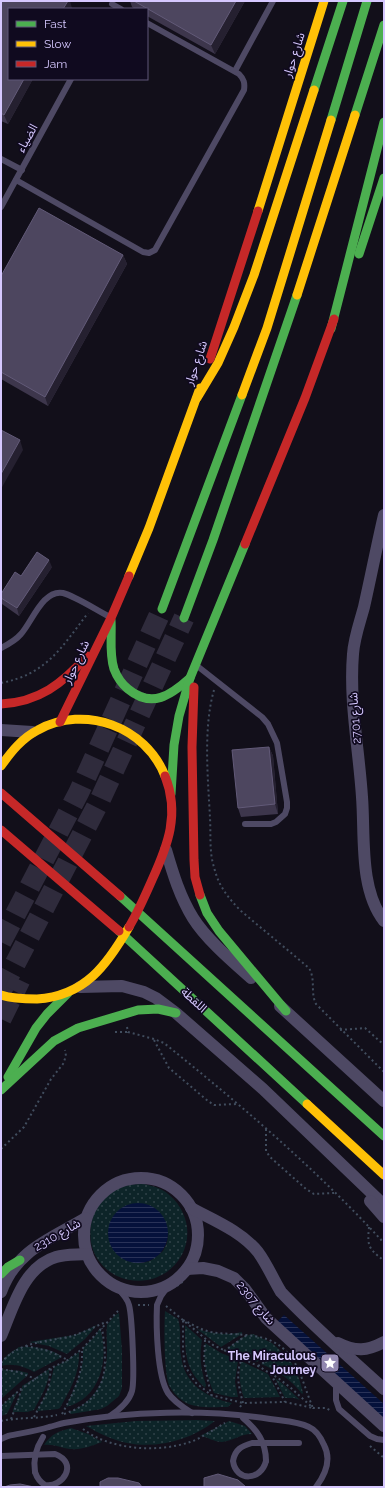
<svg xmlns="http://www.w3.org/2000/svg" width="385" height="1488" viewBox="0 0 385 1488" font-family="Raleway,'Noto Sans Arabic',sans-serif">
	<defs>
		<pattern id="grass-dots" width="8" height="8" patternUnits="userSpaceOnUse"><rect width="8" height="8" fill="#0d2428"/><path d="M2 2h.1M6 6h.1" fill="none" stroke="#304248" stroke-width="1.8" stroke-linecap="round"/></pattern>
		<pattern id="water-rules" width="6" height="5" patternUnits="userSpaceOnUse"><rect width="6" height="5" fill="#05113b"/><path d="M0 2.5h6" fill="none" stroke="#293258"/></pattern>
	</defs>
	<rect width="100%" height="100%" fill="#120f1a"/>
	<g fill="url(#grass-dots)" fill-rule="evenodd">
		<path d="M144 1184C148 1185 154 1186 158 1188 166 1191 172 1197 177 1203 208 1245 164 1297 117 1276 104 1270 93 1256 91 1242 87 1216 102 1189 129 1185 133 1184 139 1184 144 1184ZM154 1208 160 1213 168 1235 167 1243 163 1251 157 1256 150 1261 142 1263 118 1255 113 1248 110 1223 115 1215 121 1209Z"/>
		<path d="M165 1311 178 1319C182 1331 179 1344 181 1356 184 1384 207 1398 232 1403L228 1407C214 1407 194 1409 183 1401 177 1397 172 1391 169 1385 164 1371 164 1326 165 1311Z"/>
		<path d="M119 1313 122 1350V1388L119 1396 107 1406 101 1409 71 1414 69 1412C96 1402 107 1378 107 1350 107 1341 106 1334 107 1325L115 1315Z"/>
		<path d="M97 1325 85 1339 67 1354 49 1346 29 1342 75 1335Z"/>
		<path d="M185 1325 202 1340C199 1356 201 1370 206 1385L205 1388C184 1368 185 1351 185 1325Z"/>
		<path d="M100 1328C110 1359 100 1399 66 1407L79 1377 83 1361V1348L95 1336Z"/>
		<path d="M197 1329C212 1333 226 1336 242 1332V1334L221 1347Z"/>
		<path d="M253 1334 272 1343 282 1352 256 1362 227 1349C234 1343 244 1335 253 1334Z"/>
		<path d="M205 1343 221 1353 238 1360 235 1382 238 1397H231L214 1393C207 1377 202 1360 205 1343Z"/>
		<path d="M19 1347C32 1346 52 1348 62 1357L34 1372C23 1366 13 1363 1 1366 2 1357 12 1352 19 1347Z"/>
		<path d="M79 1352C80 1373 70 1390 60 1408L58 1409 38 1411 37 1410C46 1396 51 1383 54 1367L64 1362Z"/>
		<path d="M286 1355C295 1366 300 1379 303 1393L302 1394C293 1381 275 1369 261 1364L270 1359Z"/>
		<path d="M241 1362H243L268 1374 280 1397 244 1398C240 1386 238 1375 241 1362Z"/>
		<path d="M1 1369 20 1371 28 1373V1375L1 1399Z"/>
		<path d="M49 1369C50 1383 40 1398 34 1410L27 1412H13V1410L22 1390V1386Z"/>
		<path d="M275 1378 283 1384 300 1400 294 1398H285Z"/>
		<path d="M18 1391 7 1414 1 1416V1406Z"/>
		<path d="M197 1420 215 1421C191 1440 157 1449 127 1443 112 1440 99 1433 86 1426L136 1421Z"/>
		<path d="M229 1421 245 1426 252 1434C240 1434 233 1441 222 1442 214 1442 208 1437 200 1436Z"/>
		<path d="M71 1428 88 1434 102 1442C91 1446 82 1450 70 1449 61 1448 54 1444 44 1445 51 1434 59 1431 71 1428Z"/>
	</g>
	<g fill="url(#water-rules)">
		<circle cx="138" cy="1233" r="30"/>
		<path d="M284 1315 384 1404V1419L276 1323Z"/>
	</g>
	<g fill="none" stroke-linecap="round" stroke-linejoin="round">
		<g stroke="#2f2b3c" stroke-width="21" stroke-dasharray="21 10" stroke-linecap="butt">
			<path d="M1 942 79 792 162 609"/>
			<path d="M1 991 100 800 184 618"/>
			<path d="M1 1019 20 980"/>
		</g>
		<g stroke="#414d5e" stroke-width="2" stroke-dasharray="2 3" stroke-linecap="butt">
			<path d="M1 683C47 674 61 648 88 613"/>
			<path d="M214 690C203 728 208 779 210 818 211 834 209 852 214 867 218 885 228 898 241 911L309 968C316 980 310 992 316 1004L384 1072"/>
			<path d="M127 1027 128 1032 154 1039 164 1043C241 1105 317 1170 384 1243"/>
			<path d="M340 1030 365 1028 384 1045"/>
			<path d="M115 1032H128"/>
			<path d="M154 1040 169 1068 208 1101 214 1105 237 1104"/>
			<path d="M266 1129V1151L270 1157 306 1189 314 1194 334 1193"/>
			<path d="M1 1149 24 1127 51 1079 63 1064 66 1056 65 1050"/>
			<path d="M369 1227C367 1248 369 1248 384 1261"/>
			<path d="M177 1286 185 1280"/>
			<path d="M138 1305H149"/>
			<path d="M166 1306 213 1345 258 1366 278 1378 291 1388 313 1408H326L331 1411"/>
			<path d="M183 1320C192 1324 201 1330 211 1332 241 1337 273 1329 293 1360 302 1374 306 1392 313 1408L285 1402 243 1403 211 1395 195 1382 185 1366 183 1351Z"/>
			<path d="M205 1340 204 1362 211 1395"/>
			<path d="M26 1346 49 1351 68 1360"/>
			<path d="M224 1351 247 1335"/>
			<path d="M1 1363C18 1342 44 1342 68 1337 81 1334 94 1327 106 1322"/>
			<path d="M258 1366 268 1360 289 1354"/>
			<path d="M1 1369 18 1372 36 1379"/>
			<path d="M271 1374 285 1402"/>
			<path d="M1 1406 21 1389 51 1368 68 1360 82 1349 118 1311"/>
			<path d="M240 1407 243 1403C239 1388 235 1373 242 1359"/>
			<path d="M62 1414C74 1392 83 1375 82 1349"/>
			<path d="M64 1414C109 1399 108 1368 102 1328"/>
			<path d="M34 1417 48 1391 51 1368"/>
			<path d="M11 1419 18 1401 21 1390"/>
			<path d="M1 1421C20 1417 39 1419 57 1415"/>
			<path d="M83 1429C110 1450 158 1453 190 1442 202 1438 214 1429 225 1423"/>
			<path d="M370 1446 384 1458"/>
		</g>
		<g stroke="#4e4964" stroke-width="6">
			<path d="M112 4 121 9"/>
			<path d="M235 71 273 1"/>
			<path d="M1 159 22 170"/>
			<path d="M16 180 143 252 149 253 155 250 244 90C245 83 244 79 239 74L147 23"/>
			<path d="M1 207 71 79"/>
			<path d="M1 648C9 644 16 640 21 634 32 622 43 589 63 593 75 596 98 611 110 617"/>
			<path d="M196 665 262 717 268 724 277 743 287 802V808L285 814 276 822 271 824H245"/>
			<path d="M169 1285 161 1296 157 1305C156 1326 157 1376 168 1393 174 1402 184 1408 192 1413"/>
			<path d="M336 1382V1400L339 1409 370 1436 377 1439 384 1440"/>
			<path d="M110 1416C119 1410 129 1402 132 1391 135 1379 132 1316 129 1305 127 1297 121 1292 116 1287"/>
			<path d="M1 1439 8 1436C22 1433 36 1431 49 1427 54 1426 59 1424 64 1423 129 1411 205 1409 270 1419 283 1421 297 1421 309 1427 316 1430 321 1438 324 1445 332 1460 325 1475 316 1487"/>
			<path d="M1 1456 55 1454C79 1463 63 1488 45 1485 40 1482 37 1478 35 1472"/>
			<path d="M266 1461C261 1481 236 1482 233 1461 235 1449 242 1446 252 1443H299"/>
		</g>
		<g stroke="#4e4964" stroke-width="12">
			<path d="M384 515C377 545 371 576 364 607 360 622 354 638 353 654 349 701 359 750 362 797 365 835 359 889 384 921"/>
			<path d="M1 730 32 732"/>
			<path d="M166 850C173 874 180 897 193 918 206 939 233 962 251 978"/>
			<path d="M80 987 122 986 144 992 156 998 176 1013 263 1089 384 1205"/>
			<path d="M280 1006 384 1101"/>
			<circle cx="141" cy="1235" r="57"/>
			<path d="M370 1201 384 1217"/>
			<path d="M191 1208C213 1220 241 1231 258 1252 267 1264 273 1279 281 1292 313 1326 349 1357 384 1389"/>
			<path d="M187 1269 203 1268 218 1271 234 1278 245 1289 266 1318 384 1426"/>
			<path d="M1 1292C16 1250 51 1239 86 1218"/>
			<path d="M1 1336C13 1308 23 1267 56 1257 66 1254 77 1255 87 1254"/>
			<path d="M338 1343C356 1352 367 1351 384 1342"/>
		</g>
		<g stroke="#4caf50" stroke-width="9">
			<path d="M314 90 343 1"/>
			<path d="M355 115 384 25"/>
			<path d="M331 120 367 1"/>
			<path d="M359 254 384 178"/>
			<path d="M331 329 384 122"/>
			<path d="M162 609 242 395"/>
			<path d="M184 618 213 540 297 295"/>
			<path d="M111 620C112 636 109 654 114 669 117 677 122 684 128 689 152 709 171 695 190 678"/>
			<path d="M171 794 174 745 179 716 190 678 245 544"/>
			<path d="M200 895 207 913 219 931 286 1011"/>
			<path d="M120 896 384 1136"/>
			<path d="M119 931 307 1104"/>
			<path d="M8 1077 36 1028 47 1014 68 993"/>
			<path d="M1 1090 54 1041 78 1028 138 1010 158 1009 176 1013"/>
			<path d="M1 1274 8 1267 20 1260"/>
		</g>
		<g stroke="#ffc107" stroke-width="9">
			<path d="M258 211 324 1"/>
			<path d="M297 295 355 115"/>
			<path d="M242 395 267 328 331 120"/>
			<path d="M197 398 218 363 234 327 254 275 314 90"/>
			<path d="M129 576 149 528 200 388"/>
			<path d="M1 766C11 752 22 738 38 730 85 704 146 727 165 776"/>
			<path d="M1 995C13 999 25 999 37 999 85 996 107 965 129 927"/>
			<path d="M307 1104 384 1175"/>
		</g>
		<g stroke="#c62828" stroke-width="9">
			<path d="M210 359 258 211"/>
			<path d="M245 544 305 398 334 319"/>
			<path d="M194 687 192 747 194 860 195 877 200 895"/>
			<path d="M1 704C39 702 62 684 87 656"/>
			<path d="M60 722 111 618 129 576"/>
			<path d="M1 793 120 896"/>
			<path d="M1 830 119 931"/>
			<path d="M129 927C138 912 145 896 152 880 168 845 180 814 165 776"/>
		</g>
		<g stroke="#4e4964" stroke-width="6">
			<path d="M243 1418C257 1430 266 1442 266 1461"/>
			<path d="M35 1472C33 1460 36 1448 43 1437"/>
		</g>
	</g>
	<g fill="#3d364c">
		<path d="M1 1 72 8 8 124 1 121Z"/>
		<path d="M130 1H245L215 54 147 16V9H135L132 7Z"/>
		<path d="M123 255 127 264 48 406 1 379V276Z"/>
		<path d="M52 567 19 616 2 604 1 602V594L21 576Z"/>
		<path d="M269 747 273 756 278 814 241 817 238 808Z"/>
	</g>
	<g fill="#252030">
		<path d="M68 1H70L72 8V9H63Z"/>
		<path d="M236 1H245L215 54 211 45Z"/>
		<path d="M24 79H33L8 124 4 115Z"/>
		<path d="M123 255 127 264 48 406 45 397Z"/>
		<path d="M20 440 23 450 1 489V474Z"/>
		<path d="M49 560 52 567 19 616 17 608Z"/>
		<path d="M269 747 273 756 278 814 275 804Z"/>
	</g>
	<g fill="#4d465f" stroke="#625a78">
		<path d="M1 1H68L63 9H9V79H24L4 115 1 113Z"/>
		<path d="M134 1H236L211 45Z"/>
		<path d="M39 208 123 255 45 397 1 372V276Z"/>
		<path d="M1 430 20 440 1 474Z"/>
		<path d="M37 552 49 560 17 608 1 598V594L15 572 21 576Z"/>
		<path d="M269 747 275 804 238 808 232 750Z"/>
		<path d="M218 1474 238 1480 246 1487H204V1478Z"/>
		<path d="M108 1478H118L139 1483 142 1487H100V1482Z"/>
		<path d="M20 1484 34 1487H4L10 1485Z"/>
	</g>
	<defs>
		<symbol id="sight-square" viewBox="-11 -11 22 22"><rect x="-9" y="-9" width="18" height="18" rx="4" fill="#9187af" stroke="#100a1f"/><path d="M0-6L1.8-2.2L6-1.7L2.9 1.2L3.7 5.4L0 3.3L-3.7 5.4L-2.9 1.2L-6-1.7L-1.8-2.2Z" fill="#fff"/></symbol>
	</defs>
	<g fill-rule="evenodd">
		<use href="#sight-square" x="319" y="1352" width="22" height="22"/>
	</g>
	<g text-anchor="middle" stroke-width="3.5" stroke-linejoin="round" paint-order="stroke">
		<g font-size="12" fill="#d6c8ff" stroke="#100a1f">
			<text transform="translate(294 55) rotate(-72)" y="4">شارع حوار</text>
			<text transform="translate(27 138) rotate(-61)" y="4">الضياء</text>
			<text transform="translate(196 363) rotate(-71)" y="4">شارع حوار</text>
			<text transform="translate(76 662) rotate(-65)" y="4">شارع حوار</text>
			<text transform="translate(355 718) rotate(-94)" y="4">شارع 2701</text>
			<text transform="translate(194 1000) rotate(43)" y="4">اللقطة</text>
			<text transform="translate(57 1235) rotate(-30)" y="4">شارع 2310</text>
			<text transform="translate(256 1303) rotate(50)" y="4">شارع 2307</text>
		</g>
		<g font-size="12" font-weight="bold" fill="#d6c8ff" stroke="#100a1f" text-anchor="end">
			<text x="316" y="1360">The Miraculous<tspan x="316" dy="14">Journey</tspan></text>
		</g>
	</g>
	<rect width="385" height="1488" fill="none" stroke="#d6c8ff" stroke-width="4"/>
	<rect x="8" y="8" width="140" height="72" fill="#100a1f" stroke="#5f5679"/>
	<rect x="16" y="21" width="20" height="6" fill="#4caf50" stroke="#5f5679"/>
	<text x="44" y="28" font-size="12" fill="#d6c8ff">Fast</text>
	<rect x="16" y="41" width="20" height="6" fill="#ffc107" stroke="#5f5679"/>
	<text x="44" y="48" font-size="12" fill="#d6c8ff">Slow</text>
	<rect x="16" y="61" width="20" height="6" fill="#c62828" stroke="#5f5679"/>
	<text x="44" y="68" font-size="12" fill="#d6c8ff">Jam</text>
</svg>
